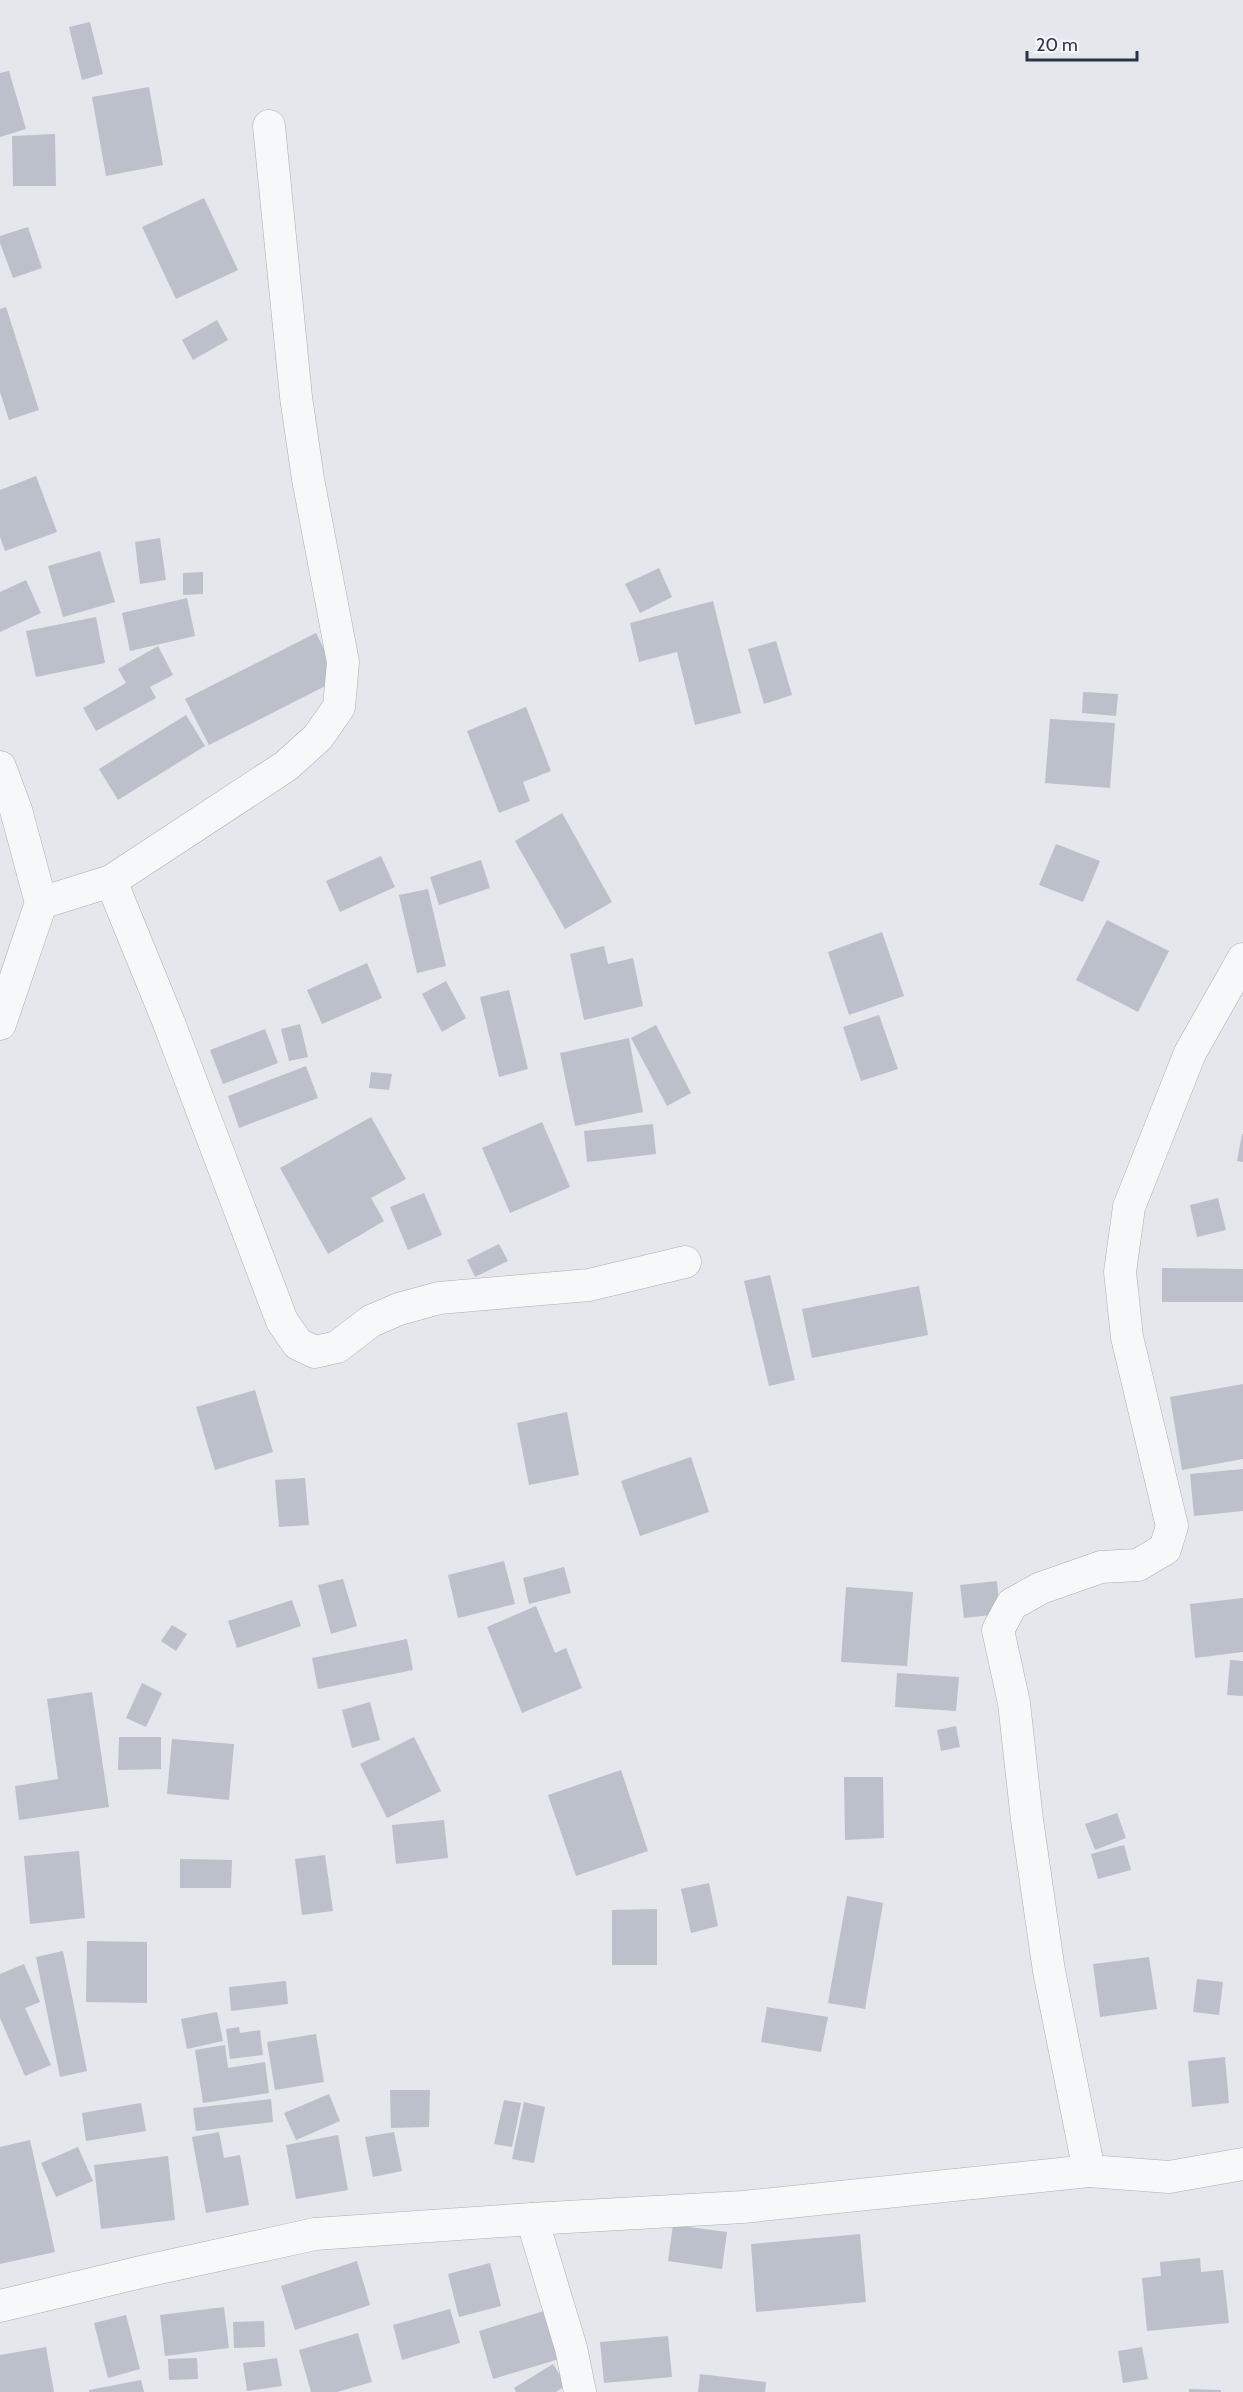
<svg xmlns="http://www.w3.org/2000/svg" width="1243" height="2392" viewBox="0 0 1243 2392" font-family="Cabin,sans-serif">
	<rect width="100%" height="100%" fill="#e4e7ec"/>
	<g fill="#bbc0ca">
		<path d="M90 22 103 74 82 80 69 27Z"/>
		<path d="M9 71 26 129 0 137V73Z"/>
		<path d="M149 87 163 165 106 176 92 97Z"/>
		<path d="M55 134 56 186H13L12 136Z"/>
		<path d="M204 198 238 270 176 299 142 227Z"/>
		<path d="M28 227 42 268 13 278 0 243V236Z"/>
		<path d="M6 307 39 410 9 420 0 392V309Z"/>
		<path d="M217 320 228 340 193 360 182 340Z"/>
		<path d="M36 476 57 532 5 551 0 537V490Z"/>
		<path d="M160 538 166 580 140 584 135 542Z"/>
		<path d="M100 551 115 602 63 617 48 566Z"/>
		<path d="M659 568 672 597 640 613 625 584Z"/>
		<path d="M203 572V594L183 595V573Z"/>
		<path d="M26 580 41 613 0 632V592Z"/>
		<path d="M187 598 195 636 130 651 122 613Z"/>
		<path d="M713 601 741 713 695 725 677 652 639 662 630 623Z"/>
		<path d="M96 617 105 663 36 677 26 631Z"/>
		<path d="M316 633 339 679 209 745 185 699Z"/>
		<path d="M776 641 792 695 764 704 748 649Z"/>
		<path d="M158 646 173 675 150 687 156 698 96 731 83 708 126 683 118 669Z"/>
		<path d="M1083 692 1118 694 1116 716 1082 713Z"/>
		<path d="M526 707 551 771 523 782 530 801 499 813 467 731Z"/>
		<path d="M186 715 205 746 118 800 99 769Z"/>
		<path d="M1050 719 1115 723 1110 788 1045 783Z"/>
		<path d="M562 813 612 902 565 929 515 841Z"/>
		<path d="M1056 844 1100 861 1083 902 1039 885Z"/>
		<path d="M381 856 395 887 340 912 326 881Z"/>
		<path d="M481 860 490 888 439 905 430 877Z"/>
		<path d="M428 889 446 966 417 973 399 895Z"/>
		<path d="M1107 920 1169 951 1138 1012 1076 980Z"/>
		<path d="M882 932 904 996 849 1015 828 952Z"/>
		<path d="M604 946 608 964 633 958 643 1006 584 1020 570 954Z"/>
		<path d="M367 963 382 998 322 1024 307 990Z"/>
		<path d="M446 981 466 1018 442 1032 422 994Z"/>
		<path d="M509 990 528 1069 499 1077 480 997Z"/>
		<path d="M879 1015 898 1069 861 1081 843 1027Z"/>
		<path d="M300 1024 308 1057 289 1061 281 1029Z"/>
		<path d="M656 1025 691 1093 667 1106 631 1038Z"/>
		<path d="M265 1029 278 1063 223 1084 210 1050Z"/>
		<path d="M629 1038 643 1112 575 1126 560 1053Z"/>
		<path d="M306 1066 318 1098 239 1128 228 1096Z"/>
		<path d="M371 1072 392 1074 389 1090 369 1088Z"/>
		<path d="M371 1117 406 1179 371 1198 384 1221 328 1254 280 1168Z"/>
		<path d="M542 1122 570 1187 510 1213 482 1148Z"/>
		<path d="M653 1124 656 1154 587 1162 584 1131Z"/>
		<path d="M1242 1134H1243V1162L1237 1161Z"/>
		<path d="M424 1193 442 1235 408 1250 390 1207Z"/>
		<path d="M1218 1198 1226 1230 1197 1237 1190 1205Z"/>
		<path d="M499 1244 508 1261 475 1277 467 1260Z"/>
		<path d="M1162 1268 1243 1269V1302H1162Z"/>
		<path d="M770 1275 795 1380 769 1386 744 1281Z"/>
		<path d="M919 1286 928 1335 812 1358 802 1309Z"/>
		<path d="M1243 1384V1459L1182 1470 1170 1397Z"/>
		<path d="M255 1390 273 1452 215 1470 196 1407Z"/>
		<path d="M567 1412 579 1475 529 1485 517 1423Z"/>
		<path d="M691 1457 709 1512 640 1536 621 1481Z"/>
		<path d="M1243 1469V1511L1194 1516 1190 1474Z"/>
		<path d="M305 1478 309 1525 279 1527 275 1480Z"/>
		<path d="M504 1561 515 1604 458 1618 448 1575Z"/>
		<path d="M564 1567 571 1593 529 1604 523 1578Z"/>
		<path d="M343 1579 357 1626 331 1634 318 1585Z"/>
		<path d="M997 1581 1000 1614 964 1618 960 1585Z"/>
		<path d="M846 1587 913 1592 907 1666 841 1662Z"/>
		<path d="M1243 1598V1652L1195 1658 1190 1604Z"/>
		<path d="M292 1600 301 1626 237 1648 228 1621Z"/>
		<path d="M536 1606 555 1653 566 1648 582 1688 522 1713 487 1627Z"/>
		<path d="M172 1625 187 1634 176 1651 161 1641Z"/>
		<path d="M407 1639 413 1670 318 1689 312 1658Z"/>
		<path d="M1230 1660 1243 1661V1696L1227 1695Z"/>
		<path d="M897 1673 959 1677 956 1711 895 1707Z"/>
		<path d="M142 1683 162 1693 146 1727 126 1718Z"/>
		<path d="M92 1692 109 1807 19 1820 15 1786 58 1779 47 1699Z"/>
		<path d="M370 1702 380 1740 352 1748 342 1710Z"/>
		<path d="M956 1726 960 1747 941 1751 937 1730Z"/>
		<path d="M119 1737H161V1769L118 1770Z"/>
		<path d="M414 1737 441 1791 387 1818 360 1764Z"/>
		<path d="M172 1739 234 1744 229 1800 167 1794Z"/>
		<path d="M621 1770 648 1851 576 1876 548 1795Z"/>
		<path d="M844 1777H883L884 1838 845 1840Z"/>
		<path d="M1117 1813 1126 1838 1095 1850 1085 1824Z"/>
		<path d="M444 1820 448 1858 396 1864 392 1825Z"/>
		<path d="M1124 1845 1131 1870 1098 1879 1091 1854Z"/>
		<path d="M79 1851 85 1918 30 1924 24 1856Z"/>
		<path d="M325 1855 333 1911 302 1915 295 1859Z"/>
		<path d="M180 1859 232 1860 231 1888H180Z"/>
		<path d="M709 1883 718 1926 691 1933 681 1889Z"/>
		<path d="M847 1896 883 1903 865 2009 828 2003Z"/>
		<path d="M657 1909V1965H612V1910Z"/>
		<path d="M87 1941 147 1942V2003L86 2002Z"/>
		<path d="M63 1951 87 2071 60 2077 36 1957Z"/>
		<path d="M1149 1957 1157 2009 1100 2017 1093 1964Z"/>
		<path d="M24 1964 40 2002 25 2008 51 2065 25 2076 0 2018V1974Z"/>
		<path d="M1197 1979 1223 1982 1219 2015 1193 2012Z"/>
		<path d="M286 1981 288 2004 231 2011 229 1987Z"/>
		<path d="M767 2007 828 2017 821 2052 761 2042Z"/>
		<path d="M217 2012 223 2041 187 2049 181 2019Z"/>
		<path d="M239 2027 240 2033 260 2030 263 2055 230 2059 226 2029Z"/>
		<path d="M316 2034 324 2082 275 2090 267 2042Z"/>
		<path d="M225 2045 228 2068 265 2062 269 2093 203 2103 195 2050Z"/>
		<path d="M1225 2057 1229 2103 1192 2107 1188 2061Z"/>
		<path d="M390 2090H430L429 2127 391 2128Z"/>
		<path d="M329 2094 340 2121 296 2140 284 2113Z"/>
		<path d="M271 2099 273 2122 196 2131 193 2108Z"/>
		<path d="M504 2100 521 2103 512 2147 494 2144Z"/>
		<path d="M524 2102 545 2107 534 2163 512 2159Z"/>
		<path d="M141 2103 146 2131 86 2141 82 2113Z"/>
		<path d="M219 2132 224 2158 240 2155 249 2205 206 2213 192 2137Z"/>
		<path d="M394 2132 402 2171 373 2177 365 2137Z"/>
		<path d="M338 2135 348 2190 296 2199 286 2145Z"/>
		<path d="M30 2140 55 2252 0 2264V2147Z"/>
		<path d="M78 2147 93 2181 56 2197 41 2163Z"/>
		<path d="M168 2156 175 2220 101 2229 94 2165Z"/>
		<path d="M673 2225 727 2232 722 2269 668 2261Z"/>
		<path d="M860 2234 866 2302 756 2312 751 2244Z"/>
		<path d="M1200 2258 1201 2272 1223 2270 1229 2323 1147 2331 1142 2278 1161 2276 1160 2262Z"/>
		<path d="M357 2261 370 2305 295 2330 281 2286Z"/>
		<path d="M490 2263 501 2306 459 2317 448 2274Z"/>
		<path d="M224 2307 229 2348 165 2356 160 2315Z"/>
		<path d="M450 2309 460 2343 402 2360 393 2325Z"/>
		<path d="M544 2311 559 2359 493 2379 479 2331Z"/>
		<path d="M126 2315 140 2369 108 2378 94 2323Z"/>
		<path d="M264 2321 265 2347 234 2348 233 2322Z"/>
		<path d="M358 2333 372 2382 337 2392H311L299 2350Z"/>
		<path d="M668 2336 672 2377 604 2383 600 2342Z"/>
		<path d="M46 2347 54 2392H0V2355Z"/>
		<path d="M1142 2347 1148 2379 1123 2383 1118 2351Z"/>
		<path d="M197 2358 198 2379 169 2380 168 2359Z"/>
		<path d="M277 2358 282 2386 247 2391 243 2363Z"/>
		<path d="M553 2364 566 2385 556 2392H516L514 2388Z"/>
		<path d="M700 2374 766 2382 765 2392H698Z"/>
		<path d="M141 2380 144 2392H89V2390Z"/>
		<path d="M1189 2389 1221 2390V2392H1189Z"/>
	</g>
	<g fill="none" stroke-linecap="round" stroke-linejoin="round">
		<defs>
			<g id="minor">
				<path d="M0 767 16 810 41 903 0 1024"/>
				<path d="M111 881 169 1023 282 1321 298 1344 315 1352 337 1347 371 1321 399 1309 439 1298 589 1285 685 1262"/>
				<path d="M41 903 111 881 286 766 318 737 339 707 343 662 308 479 296 397 269 126"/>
				<path d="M1089 2171 1049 1971 1027 1820 1014 1703 998 1630 1012 1604 1041 1588 1101 1567 1138 1565 1165 1549 1172 1526 1127 1337 1120 1272 1129 1207 1190 1053 1243 959"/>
				<path d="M532 2219 571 2348 580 2392"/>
				<path d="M0 2306 141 2272 315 2234 532 2219 743 2207 1089 2171 1169 2177 1243 2164"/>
			</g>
		</defs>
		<use href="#minor" stroke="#a9aeb7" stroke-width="33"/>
		<use href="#minor" stroke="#f7f8fa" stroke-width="32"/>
	</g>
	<path d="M1027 51v9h110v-9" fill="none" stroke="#2b3445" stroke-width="3"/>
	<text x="1036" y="51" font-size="18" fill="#2b3445" stroke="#f4f6f9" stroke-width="4.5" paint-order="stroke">20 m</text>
</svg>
